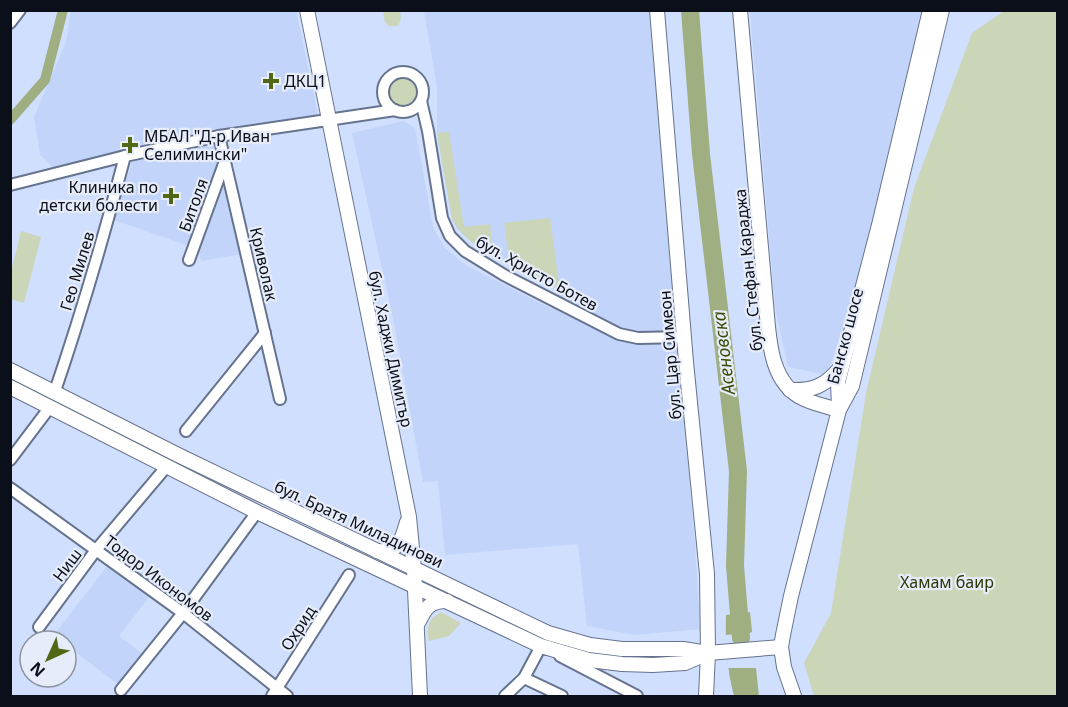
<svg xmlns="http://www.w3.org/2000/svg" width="1068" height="707" viewBox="0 0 1068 707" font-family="'Noto Sans',sans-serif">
	<rect width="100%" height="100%" fill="#d0dffe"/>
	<g fill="#c2d4f9">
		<path d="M296 10 319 120 219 136 247 253 201 261 198 249 114 220 132 162 125 156 55 173 50 164 40 155 34 117 66 42 71 11Z"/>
		<path d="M424 11H649L695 544 700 629 635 635 587 626 578 544 445 555 438 481 423 482 393 318 352 133 403 121 415 128 433 227 445 248 467 266 552 309 560 289 510 265 491 252 474 244 457 229 452 219 437 133V88Z"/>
		<path d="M750 11H948L827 375 788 367 775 307Z"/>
		<path d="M108 565 149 597 119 636 143 654 119 685 66 645V641H61L54 635Z"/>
	</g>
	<g fill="#cad6b7">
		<path d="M383 11H400C401 17 402 21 397 26H389L385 22Z"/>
		<path d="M1004 11H1057V696H814L804 663 831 613 866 393 914 188 972 33Z"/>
		<circle cx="403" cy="92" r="17"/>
		<path d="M449 132 464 227 490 224 493 252H491C474 245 461 236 452 219L437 133Z"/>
		<path d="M550 218 560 290 510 265 504 223Z"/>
		<path d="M21 231 41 237 24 303 10 299 11 272Z"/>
		<path d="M441 612 461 623 449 636 429 641C425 628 429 618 441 612Z"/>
	</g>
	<path fill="#9faf82" d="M750 612 759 696H734C727 670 725 643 726 615Z"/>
	<path fill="#d0dffe" d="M755 630 759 668H728L725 635 750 633Z"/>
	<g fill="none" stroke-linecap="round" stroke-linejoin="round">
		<path stroke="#9faf82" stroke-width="10" d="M10 120 45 80 63 10"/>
		<path stroke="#9faf82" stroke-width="18" d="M690 10 701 154 738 471 735 566 741 638"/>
		<defs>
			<g id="street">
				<path d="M10 23 20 10"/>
				<circle cx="403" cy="92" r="20"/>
				<path d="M421 101 428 131 442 218 450 236 465 251 504 275 619 334 638 338 684 337"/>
				<path d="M219 136 280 399"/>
				<path d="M10 185 125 156 219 136 395 110"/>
				<path d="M189 260 225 161"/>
				<path d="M54 394C81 315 104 236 125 156"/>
				<path d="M186 431 265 333"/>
				<path d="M10 460 50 407"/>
				<path d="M10 488 183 613 287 696"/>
				<path d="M39 627 96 550 167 466"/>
				<path d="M560 656 637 696"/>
				<path d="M524 678 562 696"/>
				<path d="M121 690 183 613 257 512"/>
				<path d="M272 696 349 575"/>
				<path d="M505 696 524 678 541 646 546 649"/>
			</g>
			<g id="secondary">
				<path d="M307 10 409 517 414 569 420 696"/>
				<path d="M657 10 686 362 707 574 708 653 706 696"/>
				<path d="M740 10 766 304C769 337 769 383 804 399 815 404 828 407 839 410"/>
				<path d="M10 370 178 455 548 633 590 645 622 649H683L708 653 781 647"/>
				<path d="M10 387 257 512 541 646 589 660 622 664 653 665 685 663 708 653"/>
				<path d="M790 390C813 391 825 386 840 368"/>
				<path d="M839 408 838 382 879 225 930 10"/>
				<path d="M377 551C399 553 402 540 407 522"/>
				<path d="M417 625C425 609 428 601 447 601"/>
				<path d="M794 696 784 667 781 647 783 635 791 596 839 410 852 386 942 10"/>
			</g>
		</defs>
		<use href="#street" stroke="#66738e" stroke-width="14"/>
		<use href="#secondary" stroke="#66738e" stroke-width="16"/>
		<use href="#street" stroke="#fff" stroke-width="10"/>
		<use href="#secondary" stroke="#fff" stroke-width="14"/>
	</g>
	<g fill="#516714" stroke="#e6ecf9" stroke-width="2">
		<path d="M268 72h6v6h6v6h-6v6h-6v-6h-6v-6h6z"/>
		<path d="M127 136h6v6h6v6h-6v6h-6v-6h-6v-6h6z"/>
		<path d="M168 187h6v6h6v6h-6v6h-6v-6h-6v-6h6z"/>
	</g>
	<g text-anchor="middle" stroke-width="4.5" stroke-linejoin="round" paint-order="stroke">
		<g font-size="16" fill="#0a0f19" stroke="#e6ecf9" text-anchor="start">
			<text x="284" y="87">ДКЦ1</text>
			<text x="144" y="142">МБАЛ "Д-р Иван<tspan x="144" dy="18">Селимински"</tspan></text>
			<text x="158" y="193" text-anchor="end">Клиника по<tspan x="158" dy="18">детски болести</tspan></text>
		</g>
		<g font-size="16" fill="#0a0f19" stroke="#e6ecf9">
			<text transform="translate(193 205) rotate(-70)" y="6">Битоля</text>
			<text transform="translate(264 264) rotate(77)" y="6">Криволак</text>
			<text transform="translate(748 270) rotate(-96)" y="6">бул. Стефан Караджа</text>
			<text transform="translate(77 271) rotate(-73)" y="6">Гео Милев</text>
			<text transform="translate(537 273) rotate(29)" y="6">бул. Христо Ботев</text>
			<text transform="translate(845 336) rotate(-75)" y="6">Банско шосе</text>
			<text transform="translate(391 349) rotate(78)" y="6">бул. Хаджи Димитър</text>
			<text transform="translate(670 355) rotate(-95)" y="6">бул. Цар Симеон</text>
			<text transform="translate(359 524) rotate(25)" y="6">бул. Братя Миладинови</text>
			<text transform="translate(67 565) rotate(-53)" y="6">Ниш</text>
			<text transform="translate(159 578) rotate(37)" y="6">Тодор Икономов</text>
			<text transform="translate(298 628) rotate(-57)" y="6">Охрид</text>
		</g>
		<g font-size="16" fill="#2b3804" stroke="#e6ecf9">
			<text x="947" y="588">Хамам баир</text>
		</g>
		<g font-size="18" font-style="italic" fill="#3b4d04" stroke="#e6ecf9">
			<text transform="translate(724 353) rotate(-97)" y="6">Асеновска</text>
		</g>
	</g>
	<rect width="1068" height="707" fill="none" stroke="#0a0f19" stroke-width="24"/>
	<g transform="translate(48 659) rotate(225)"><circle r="28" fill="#e6ecf9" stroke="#8e949f" stroke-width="1.5"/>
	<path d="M0-4.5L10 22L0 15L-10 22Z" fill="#516714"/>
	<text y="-9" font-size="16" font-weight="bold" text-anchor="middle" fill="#0a0f19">N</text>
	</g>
</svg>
